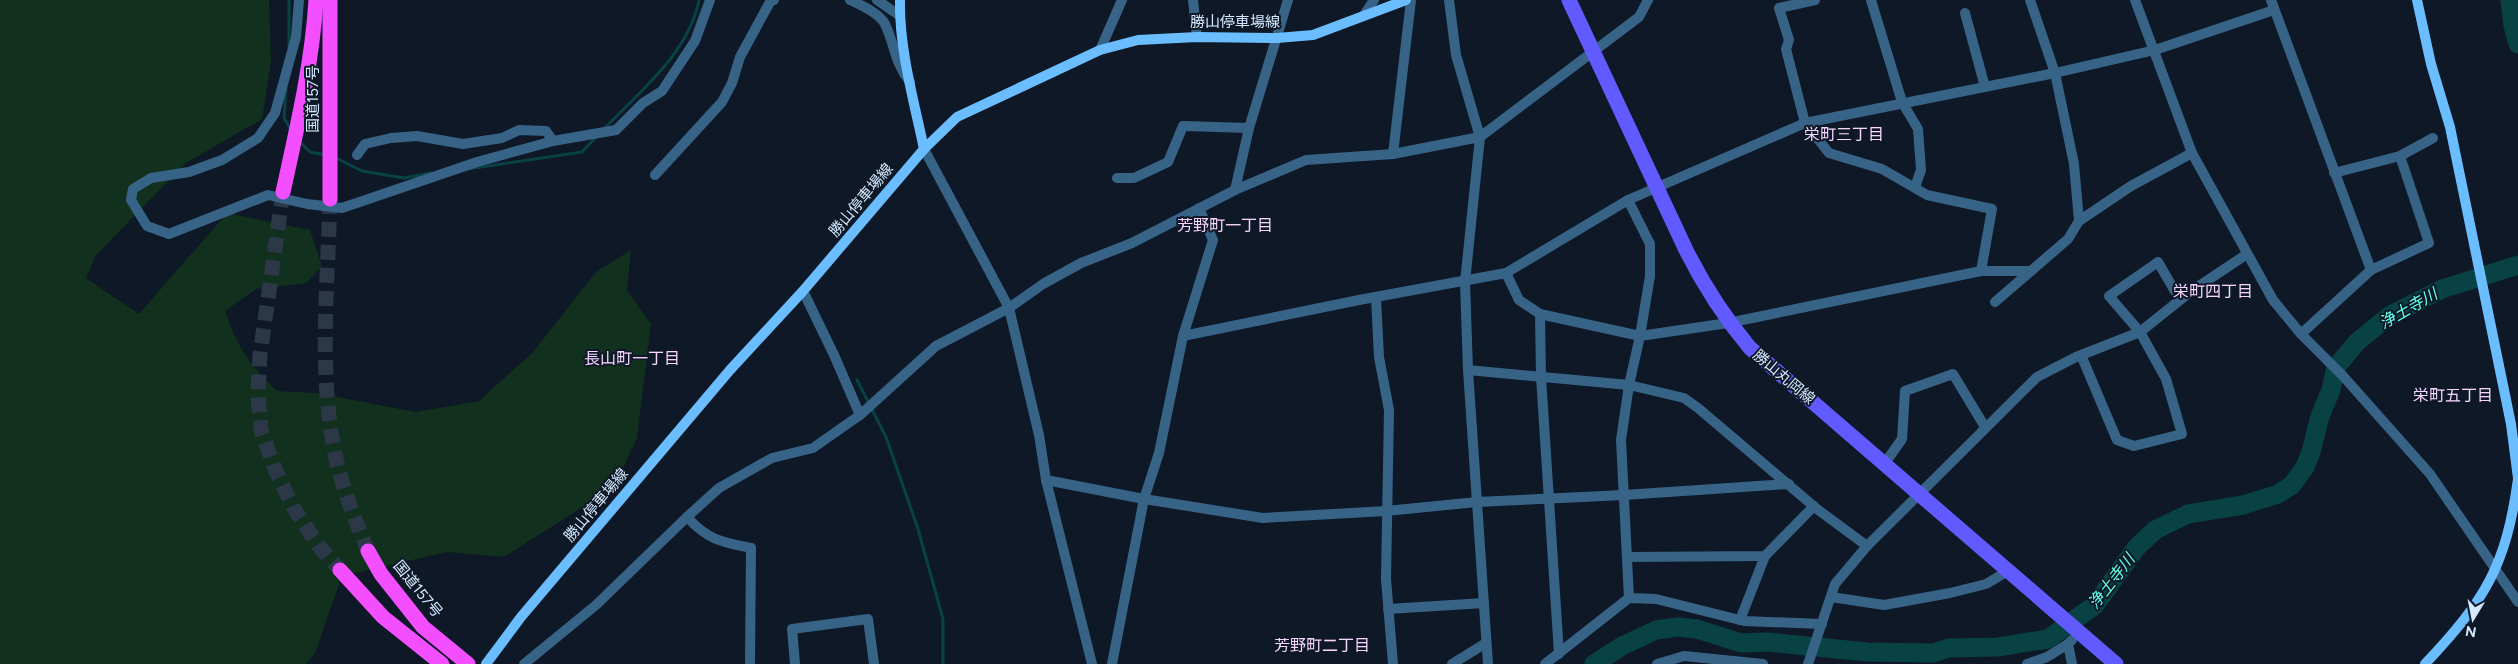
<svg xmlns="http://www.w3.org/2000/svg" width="2518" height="664" viewBox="0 0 2518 664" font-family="Figtree,'Noto Sans JP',sans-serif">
	<rect width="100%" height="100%" fill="#0e1826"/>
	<path fill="#11301d" d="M0 0H269L271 62 262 119 186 163 96 255 86 278 139 314 227 213 310 230 322 266 307 283 256 289 225 311C238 349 249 363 277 391L316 393 416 412 479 401 533 352 596 272 631 250 627 290 651 324 637 438 614 487 504 557 447 552 342 576 315 653 306 664H0Z"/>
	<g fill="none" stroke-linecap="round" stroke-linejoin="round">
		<g stroke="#084245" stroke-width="3">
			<path d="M289 47V0"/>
			<path d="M286 88 284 118 291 130"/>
			<path d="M604 129C639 92 689 53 699 0"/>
			<path d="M299 141 310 152 326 155"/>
			<path d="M334 157 362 171 404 178 431 173"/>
			<path d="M467 169 582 152 596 137"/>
			<path d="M857 380 886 437 918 529 943 619V664"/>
		</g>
		<g stroke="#084245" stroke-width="19">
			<path d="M2510 0 2513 26 2518 44"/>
			<path d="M1594 664 1622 646 1656 630 1678 627 1697 629 1741 643 1767 642 1867 652 1933 653 1949 648 1998 647 2048 639 2095 605 2136 548 2155 530 2188 514 2243 505 2278 494 2292 485 2305 467 2311 452 2320 416 2331 390 2336 367 2357 342 2389 316 2442 289 2518 265"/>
		</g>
		<g stroke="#2c3747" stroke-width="15" stroke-dasharray="15 8" stroke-linecap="butt">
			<path d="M283 192 260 355 258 394 261 430 275 469 293 507 318 545 340 570"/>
			<path d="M330 199C328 283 318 370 335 454 342 488 355 519 368 551"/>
		</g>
		<g stroke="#376387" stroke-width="10">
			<path d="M299 0 296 37 275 113 258 138 222 160 189 172 151 178 133 189 131 200 147 226 169 234 268 195 307 204 342 208 477 162 553 141 616 130 643 103 662 91 695 41 710 0"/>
			<path d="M850 0C861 5 879 13 885 24 895 45 894 62 910 82"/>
			<path d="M877 0 900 16"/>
			<path d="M1193 0 1197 37"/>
			<path d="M1449 0 1456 55 1480 137 1465 282 1468 370 1488 664"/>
			<path d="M1815 0 1779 8 1789 40 1786 49 1805 123 1829 153 1882 169 1927 195 1992 209 1981 271"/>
			<path d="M1871 0 1902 102 1918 129 1921 170 1915 187"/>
			<path d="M2030 0 2055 73 2074 164 2079 221"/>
			<path d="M2135 0 2192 153 2273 300 2301 334 2343 376 2430 474 2518 602"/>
			<path d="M2271 0 2371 270 2301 334"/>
			<path d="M1965 13 1985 87"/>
			<path d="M1364 15 1374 0"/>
			<path d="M1100 50 1122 0"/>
			<path d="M924 149 1009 308 1039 435 1046 480 1092 664"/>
			<path d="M1393 154 1411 0"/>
			<path d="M357 155 365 144 391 138 417 136 463 144 502 138 519 130 546 131 553 141"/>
			<path d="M2334 173 2400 156 2433 138"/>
			<path d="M655 175 722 102 732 83 740 57 770 2 774 0"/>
			<path d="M1117 178H1134L1168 162 1183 126 1249 128"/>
			<path d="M1235 190 1249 128 1288 0"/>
			<path d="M1628 200 1650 244V276L1640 336 1629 385 1621 440 1629 598"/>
			<path d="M2371 270 2429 243 2400 156"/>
			<path d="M1506 273 1519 300 1540 314 1541 377 1559 654"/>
			<path d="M803 291 834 355 860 415"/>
			<path d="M1376 298 1379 357 1389 410 1386 579 1393 664"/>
			<path d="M1995 302 2068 239 2079 221 2131 186 2192 153"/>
			<path d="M1540 314 1640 336 1728 323 1981 271H2031"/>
			<path d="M1183 336 1359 300 1506 273 1628 200 1805 123 2055 73 2155 50 2274 10"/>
			<path d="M2081 355 2117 440 2134 446 2182 434 2166 379 2140 332 2109 296 2158 262 2180 300"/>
			<path d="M1468 370 1629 385 1684 398 1698 408 1817 509 1867 546"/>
			<path d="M1885 463 1902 439 1905 391 1953 374 1985 427"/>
			<path d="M1046 480 1144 499 1263 518 1386 511 1477 502 1624 495 1789 484"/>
			<path d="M687 517C708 540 721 542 751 548L750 664"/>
			<path d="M1627 557 1765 556 1814 506"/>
			<path d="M1831 597 1884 605 1950 593 1986 584 2008 571"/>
			<path d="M1388 609 1484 603"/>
			<path d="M1740 620 1765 556"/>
			<path d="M2072 640 2068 644 2072 664"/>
			<path d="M524 664 596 605 687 517 719 488 772 458 813 448 860 415 936 346 1009 308 1043 284 1081 263 1132 243 1235 190 1306 160 1393 154 1480 137 1639 17 1648 0"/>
			<path d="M795 664 792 629 868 619 874 664"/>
			<path d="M1112 664 1144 499 1159 453 1183 336 1213 240 1199 208"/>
			<path d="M1452 664 1486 643"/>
			<path d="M1545 664 1629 598 1656 599 1744 621 1822 624"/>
			<path d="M1657 664 1684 656 1763 664"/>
			<path d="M1808 664 1835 584 1867 546 2037 377 2076 357 2140 332 2190 292 2247 254"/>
			<path d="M2027 664 2047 657 2068 644"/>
		</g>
		<g stroke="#6abeff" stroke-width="10">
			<path d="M900 0C899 49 914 101 924 149"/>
			<path d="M2417 0 2431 64 2450 127 2511 424 2518 478"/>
			<path d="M486 664 521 617 730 370 803 291 924 149 957 117 1100 50 1138 40 1197 37 1277 38 1313 35 1406 0"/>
			<path d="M2425 664C2485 600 2506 567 2518 479"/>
		</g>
		<path stroke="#615aff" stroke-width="15" d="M1569 0 1686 250C1704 286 1724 317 1750 348L2116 664"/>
		<g stroke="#f34eff" stroke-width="15">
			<path d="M283 192C297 128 312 65 316 0"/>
			<path d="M330 199V0"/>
			<path d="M368 551 381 574 423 627 468 664"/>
			<path d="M340 570 383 617 442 664"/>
		</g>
	</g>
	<g text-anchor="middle" stroke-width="4" stroke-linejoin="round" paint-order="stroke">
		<g font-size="15" fill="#d3e8ff" stroke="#0e1826">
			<text x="1235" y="27">勝山停車場線</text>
			<text transform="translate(313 99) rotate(-90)" y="5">国道157号</text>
			<text transform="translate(861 200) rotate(-50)" y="5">勝山停車場線</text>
			<text transform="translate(1784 377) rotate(40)" y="5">勝山丸岡線</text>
			<text transform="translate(596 505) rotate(-50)" y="5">勝山停車場線</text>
			<text transform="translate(418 589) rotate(51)" y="5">国道157号</text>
		</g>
		<g font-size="16" fill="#f6d5ff" stroke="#0e1826">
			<text x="1844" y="140">栄町三丁目</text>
			<text x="1225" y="231">芳野町一丁目</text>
			<text x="2213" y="297">栄町四丁目</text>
			<text x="632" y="364">長山町一丁目</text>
			<text x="2453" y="401">栄町五丁目</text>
			<text x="1322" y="651">芳野町二丁目</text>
		</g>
		<g font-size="16" font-style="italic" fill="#61ffec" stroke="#0e1826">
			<text transform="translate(2408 308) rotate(-30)" y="6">浄土寺川</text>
			<text transform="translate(2111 581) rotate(-52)" y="6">浄土寺川</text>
		</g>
	</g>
	<g transform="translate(2473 619) rotate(190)" stroke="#0e1826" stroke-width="4" paint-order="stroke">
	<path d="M0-4L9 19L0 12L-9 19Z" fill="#d3e8ff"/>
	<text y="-8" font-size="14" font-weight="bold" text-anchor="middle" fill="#d3e8ff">N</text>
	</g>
</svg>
